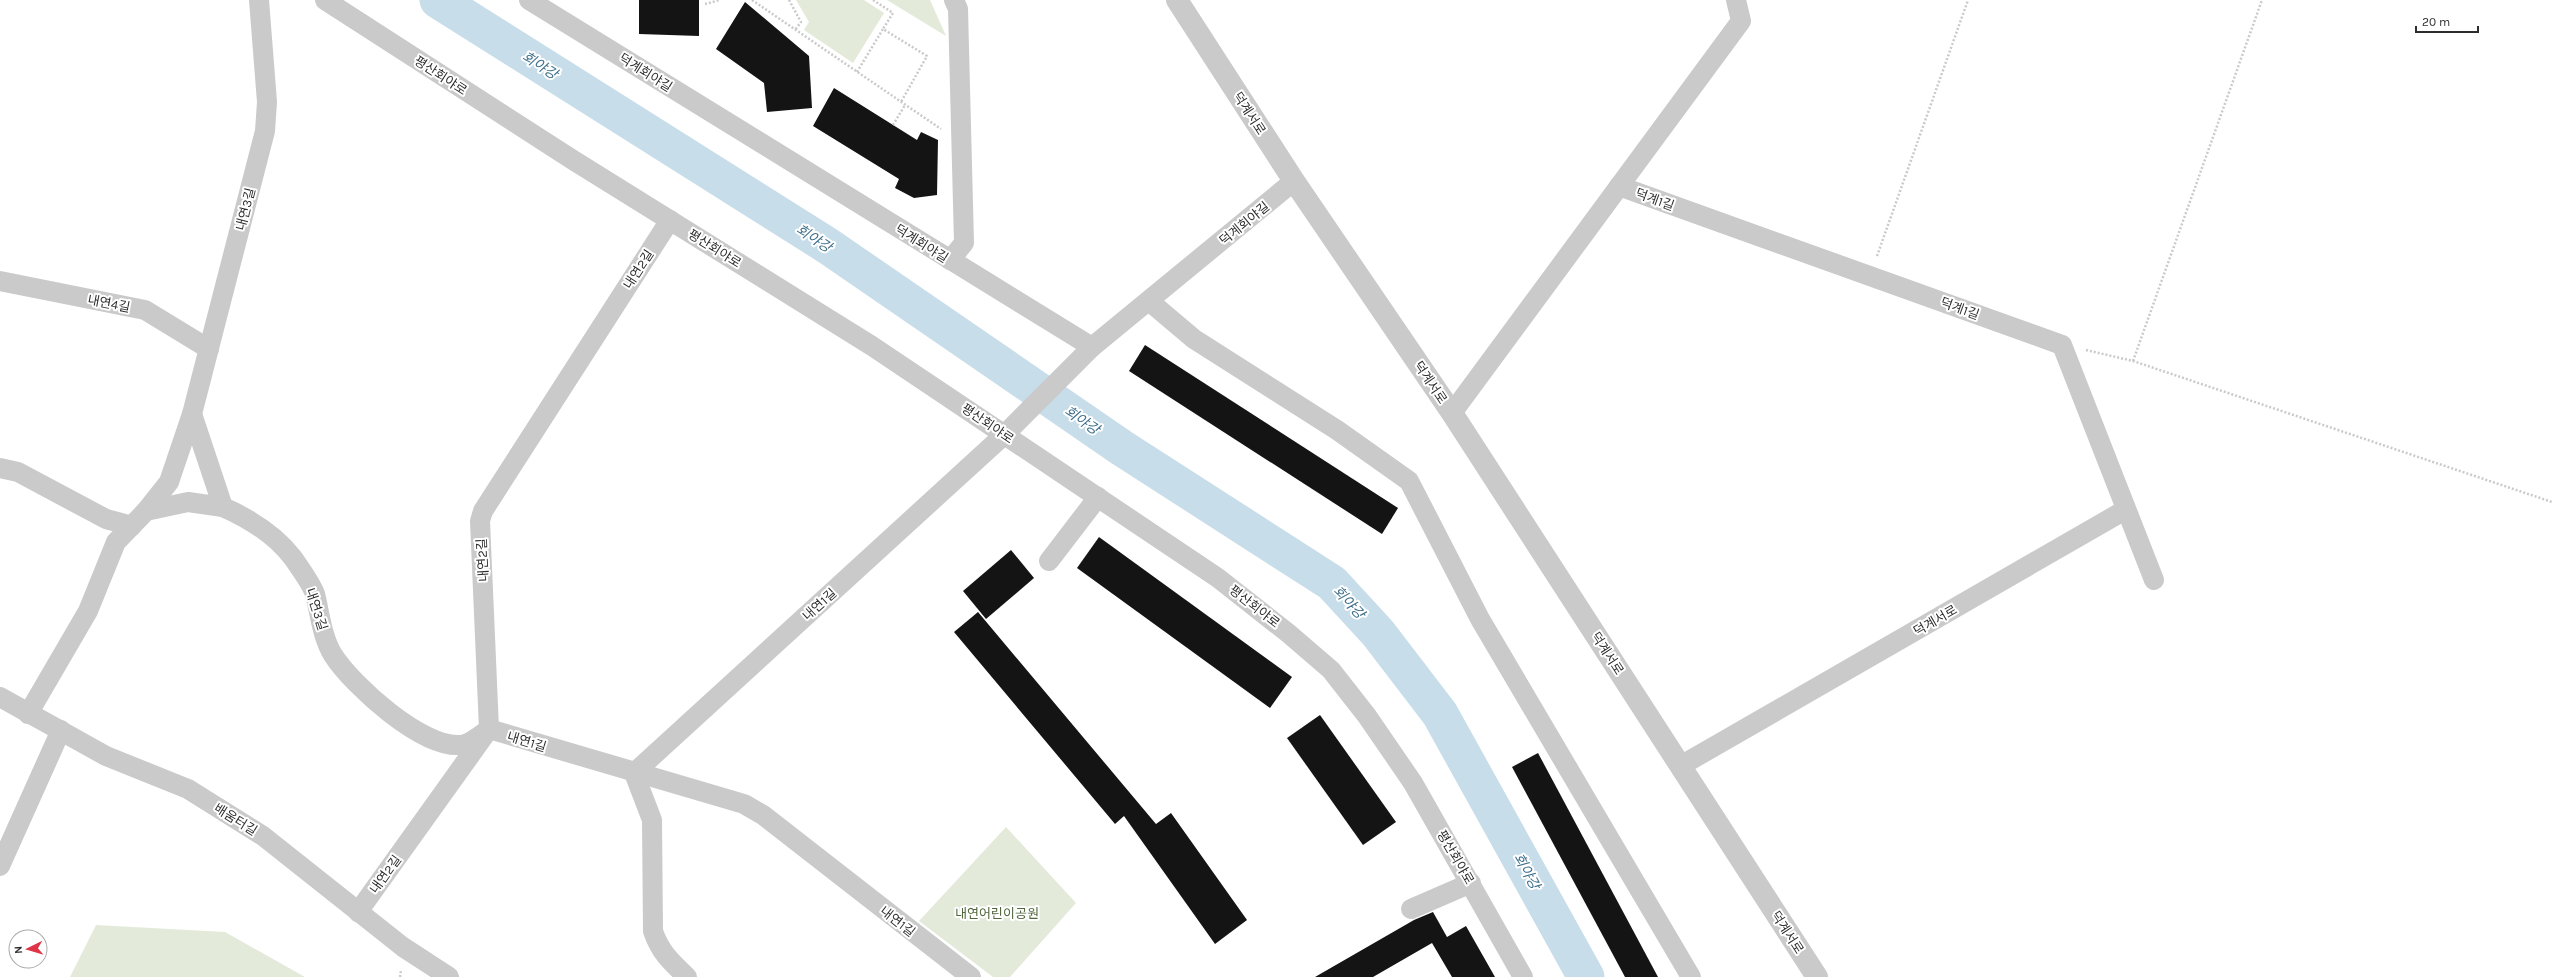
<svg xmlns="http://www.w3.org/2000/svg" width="2552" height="977" viewBox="0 0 2552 977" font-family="Karla,'Noto Sans KR',sans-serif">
	<rect width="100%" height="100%" fill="#fff"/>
	<g fill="#e3eada">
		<path d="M796 0H864L884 13 853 63 804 30 809 22Z"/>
		<path d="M887 0H930L946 36Z"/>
		<path d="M1006 827 1076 903 1010 977H993L919 921Z"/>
		<path d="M96 925 225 932 305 977H70Z"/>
	</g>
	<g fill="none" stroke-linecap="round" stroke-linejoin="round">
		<path stroke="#c7dde9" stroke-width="37" d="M438 0 828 246 1122 448 1332 583 1378 633 1440 714 1586 977"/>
	</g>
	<g fill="#141414">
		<path d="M639 0H699V36L639 34Z"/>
		<path d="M745 2 809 56 812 108 767 112 764 83 716 49Z"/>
		<path d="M834 88 917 140 921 132 938 140 937 195 914 198 895 188 899 179 813 126Z"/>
		<path d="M1145 345 1398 508 1382 534 1129 371Z"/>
		<path d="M1099 537 1292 677 1270 708 1077 568Z"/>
		<path d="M1011 550 1034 578 986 619 963 591Z"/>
		<path d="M978 612 1156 824 1171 813 1247 920 1215 944 1124 816 1115 824 954 632Z"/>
		<path d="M1320 715 1396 822 1363 845 1287 738Z"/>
		<path d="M1538 753 1658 977H1625L1512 767Z"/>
		<path d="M1433 912 1447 937 1466 926 1495 977H1452L1432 943 1373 977H1315L1414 920Z"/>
	</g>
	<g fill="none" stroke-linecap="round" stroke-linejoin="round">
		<g stroke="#cacaca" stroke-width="2.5" stroke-dasharray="2 2" stroke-linecap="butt">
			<path d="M752 0 941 129"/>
			<path d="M789 0 801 22 795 30"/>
			<path d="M873 0 893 13 883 29"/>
			<path d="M705 4 720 0"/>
			<path d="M857 72 883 29 927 56 901 102"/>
			<path d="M893 125 905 105"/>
			<path d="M1877 256 1968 0"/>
			<path d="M2086 350 2133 361 2552 502"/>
			<path d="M2133 361 2262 0"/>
			<path d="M400 977 401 970"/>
		</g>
		<g stroke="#cacaca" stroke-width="20">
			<path d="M325 0 573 160 872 346 1218 578 1288 633 1331 670 1367 716 1413 783 1523 977"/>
			<path d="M529 0 1092 347"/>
			<path d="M1619 186 2062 345 2154 580"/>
			<path d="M950 260 964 243 958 9 954 0"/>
			<path d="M0 281 145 310 209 349"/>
			<path d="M1149 301 1194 339 1337 430 1409 481 1480 619 1691 977"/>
			<path d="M1452 413 1741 21 1736 0"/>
			<path d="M192 414 223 507C250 519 275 534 293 558 300 568 311 583 315 594 320 614 322 637 333 655 353 686 422 748 460 745 469 745 482 734 489 729L744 804 763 815 971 977"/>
			<path d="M0 468 18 472 106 519 132 526"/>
			<path d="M146 511 188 502 223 507"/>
			<path d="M1049 561 1098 497"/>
			<path d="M0 697 106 756 188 789 263 836 403 947 449 977"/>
			<path d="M28 714 88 611 116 542 146 511 169 482 192 414 265 131 267 102 259 0"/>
			<path d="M1682 765 2125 510"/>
			<path d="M634 773 1005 434 1092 347 1294 181"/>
			<path d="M634 773 652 820 653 931C660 952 671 962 687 977"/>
			<path d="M0 866 61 730"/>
			<path d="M1411 909 1471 883"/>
			<path d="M358 912 489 729 480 521 483 511 670 220"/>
		</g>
		<path stroke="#cacaca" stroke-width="22" d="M1177 0 1294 181 1452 413 1817 977"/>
	</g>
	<g text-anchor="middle" stroke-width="4" stroke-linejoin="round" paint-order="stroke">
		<g font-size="13" fill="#2d2d2d" stroke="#fff">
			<text transform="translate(646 72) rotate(32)" y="5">덕계회야길</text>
			<text transform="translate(441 75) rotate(33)" y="5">평산회야로</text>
			<text transform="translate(1250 113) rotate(57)" y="5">덕계서로</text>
			<text transform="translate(1655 199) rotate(20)" y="5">덕계1길</text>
			<text transform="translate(245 209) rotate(-76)" y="5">내연3길</text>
			<text transform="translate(1244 223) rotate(-39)" y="5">덕계회야길</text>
			<text transform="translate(922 243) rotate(32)" y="5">덕계회야길</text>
			<text transform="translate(715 248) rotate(32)" y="5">평산회야로</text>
			<text transform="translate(638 269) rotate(-57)" y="5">내연2길</text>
			<text transform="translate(109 303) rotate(11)" y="5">내연4길</text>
			<text transform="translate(1960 308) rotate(20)" y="5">덕계1길</text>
			<text transform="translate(1431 382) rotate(56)" y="5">덕계서로</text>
			<text transform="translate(988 423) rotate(34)" y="5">평산회야로</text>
			<text transform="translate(482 560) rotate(-93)" y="5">내연2길</text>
			<text transform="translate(819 604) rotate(-42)" y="5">내연1길</text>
			<text transform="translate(1255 606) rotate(38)" y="5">평산회야로</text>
			<text transform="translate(317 609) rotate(72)" y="5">내연3길</text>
			<text transform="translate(1935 620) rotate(-30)" y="5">덕계서로</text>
			<text transform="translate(1608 653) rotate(57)" y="5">덕계서로</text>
			<text transform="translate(527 741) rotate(17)" y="5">내연1길</text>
			<text transform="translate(236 819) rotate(32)" y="5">배움터길</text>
			<text transform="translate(1456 857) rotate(60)" y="5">평산회야로</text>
			<text transform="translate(385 874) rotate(-54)" y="5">내연2길</text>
			<text transform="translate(898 921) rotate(38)" y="5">내연1길</text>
			<text transform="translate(1788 932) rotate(57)" y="5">덕계서로</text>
		</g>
		<g font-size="13" fill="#51663c" stroke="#fff">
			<text x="997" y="918">내연어린이공원</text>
		</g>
		<g font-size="14" font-style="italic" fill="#3e6f8b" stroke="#fff">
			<text transform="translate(540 65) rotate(32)" y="5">회야강</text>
			<text transform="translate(814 238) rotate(33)" y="5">회야강</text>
			<text transform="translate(1082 420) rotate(34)" y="5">회야강</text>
			<text transform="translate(1349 602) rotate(47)" y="5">회야강</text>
			<text transform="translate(1527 871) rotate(61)" y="5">회야강</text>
		</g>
	</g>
	<g transform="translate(28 949) rotate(265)"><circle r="19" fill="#ffffff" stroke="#ababab"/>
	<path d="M0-3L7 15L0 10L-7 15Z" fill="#df3445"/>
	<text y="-6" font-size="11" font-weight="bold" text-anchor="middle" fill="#2d2d2d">N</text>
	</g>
	<path d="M2416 26v6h62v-6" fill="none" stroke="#2d2d2d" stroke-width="2"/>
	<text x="2422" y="26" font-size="12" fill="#2d2d2d" stroke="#ffffff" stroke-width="3" paint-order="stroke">20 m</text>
</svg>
